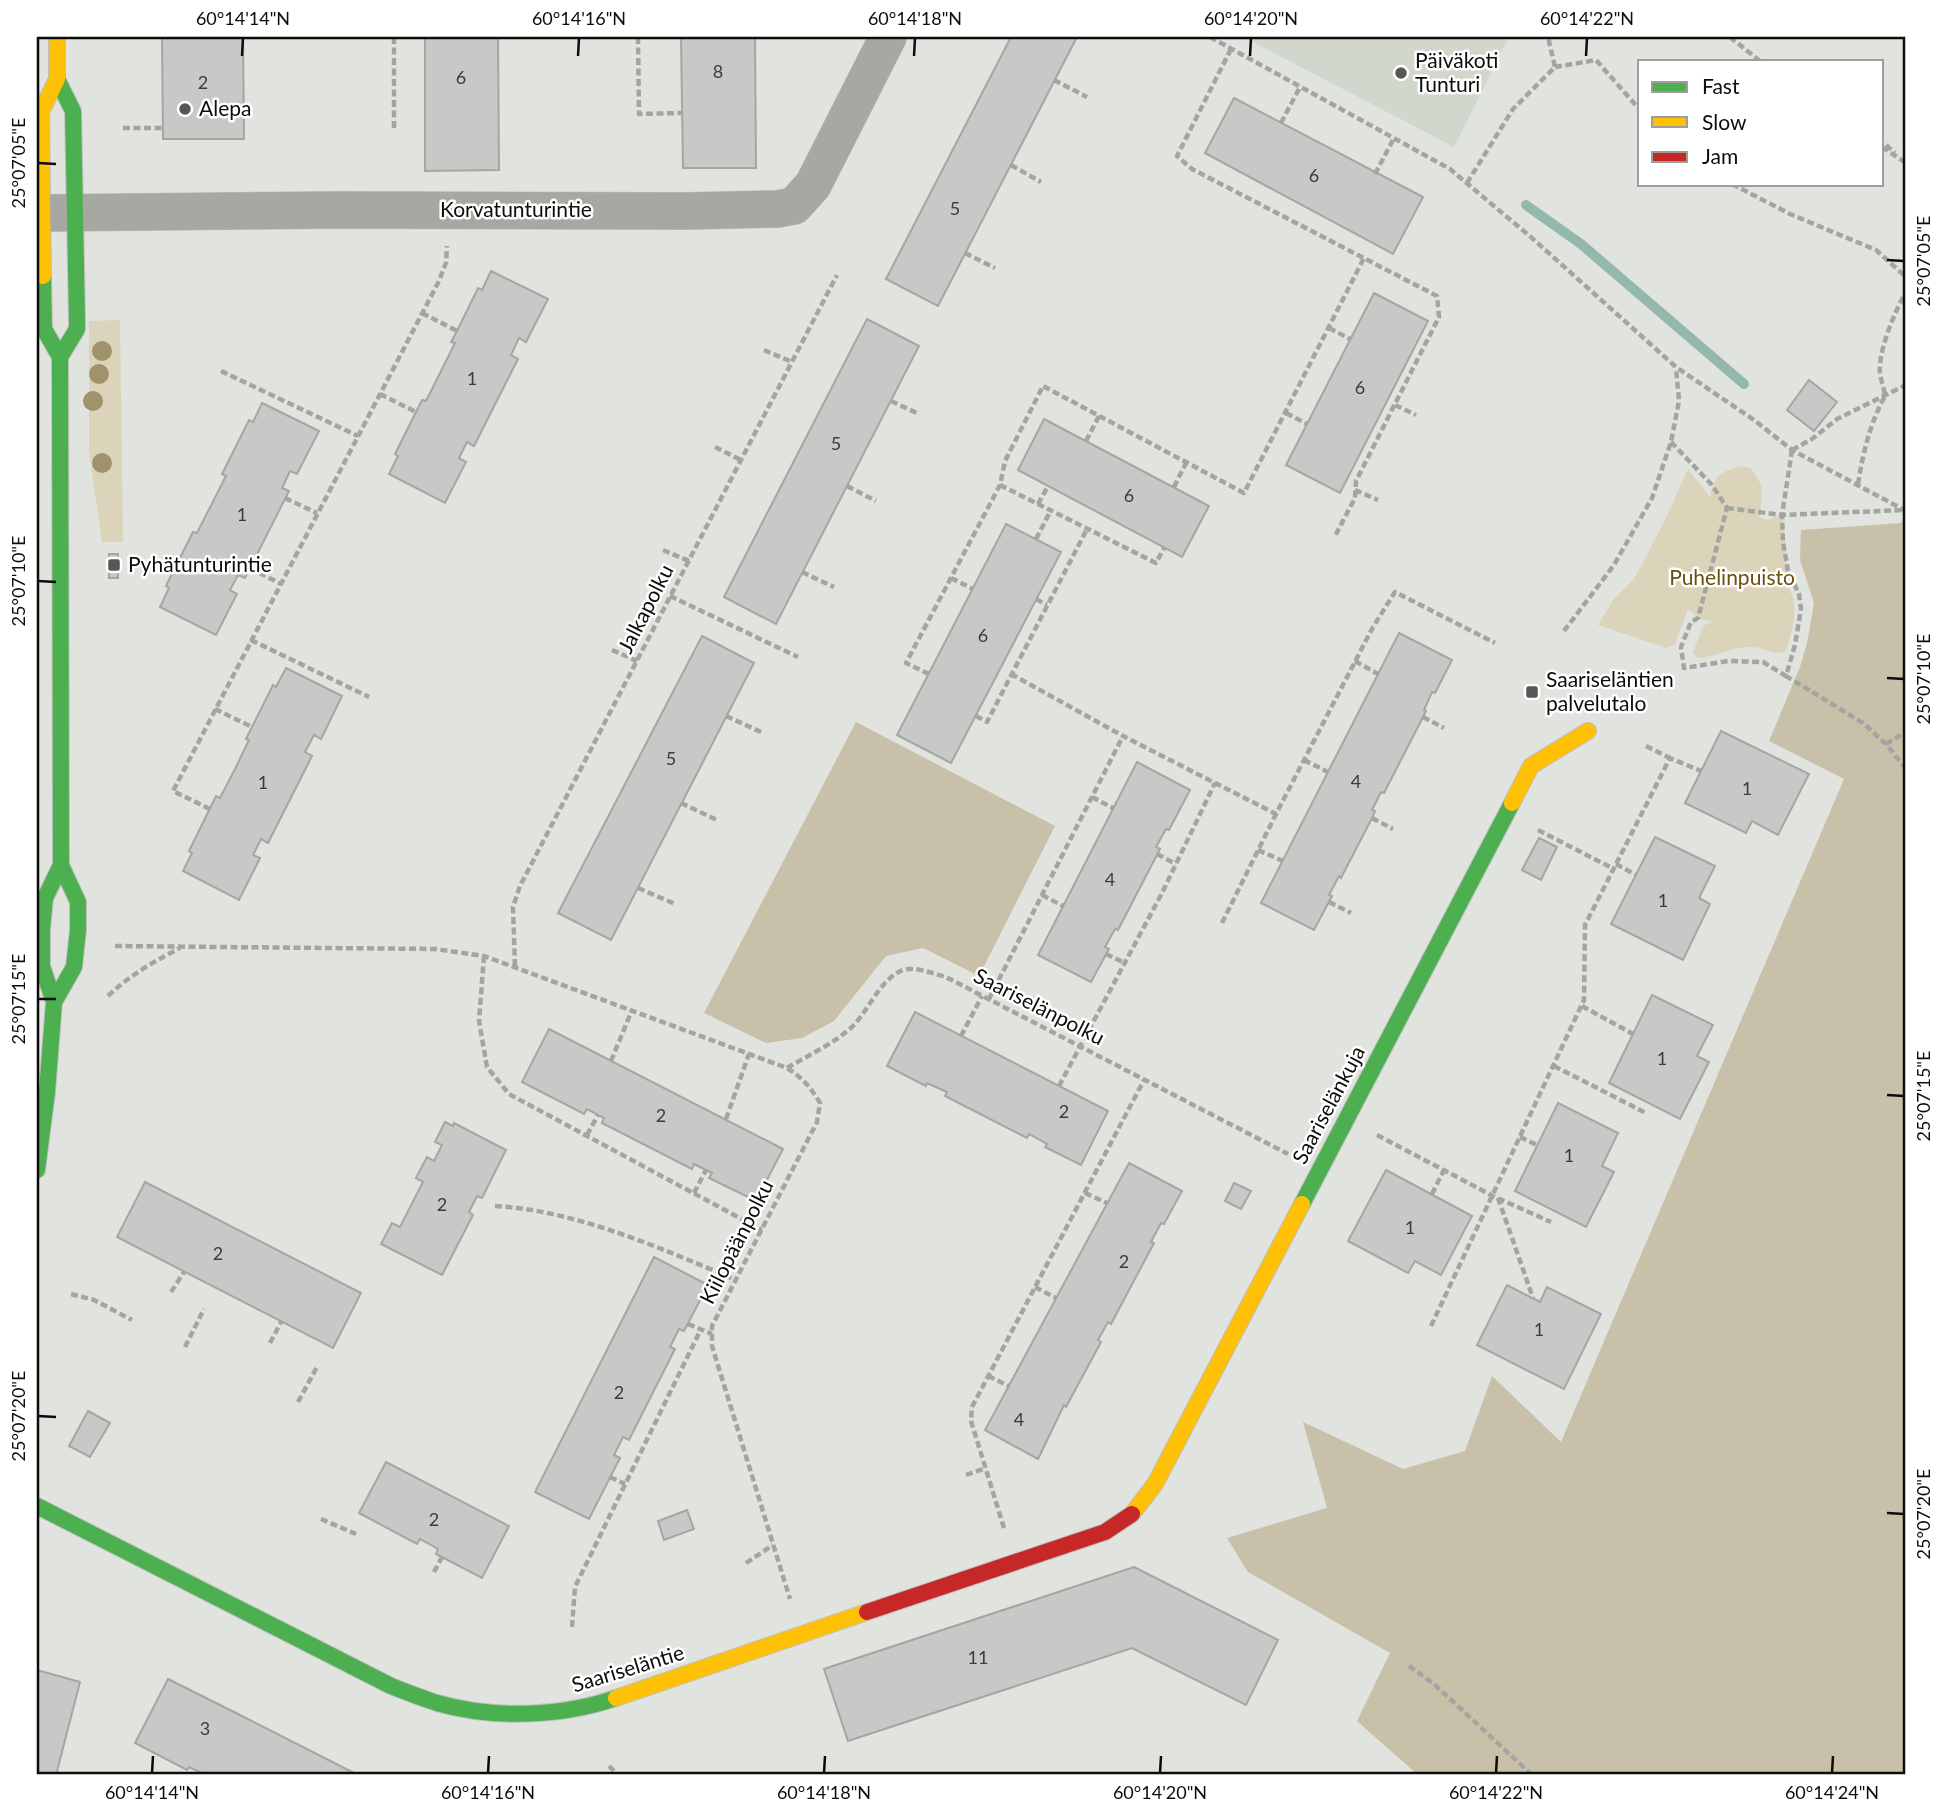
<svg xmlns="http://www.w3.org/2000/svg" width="1943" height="1812" viewBox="0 0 1943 1812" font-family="Lato,sans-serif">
	<rect width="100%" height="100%" fill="#e1e3df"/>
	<path fill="#d2d7ce" d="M1243 37H1509L1454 147Z"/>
	<g fill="#dcd3bb">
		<path d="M120 320 123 542H102L89 452V321Z"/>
		<path d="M1741 466 1751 468 1762 486 1760 517 1766 520 1782 515 1788 571 1780 584H1785C1802 601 1792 633 1785 652 1772 655 1764 647 1752 647 1734 646 1718 655 1701 658L1696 657 1693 652 1703 626 1712 622 1698 618 1688 609 1675 644 1666 648 1598 625 1613 600 1634 579 1663 524 1688 469 1710 497C1714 476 1720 472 1741 466Z"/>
	</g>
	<g fill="#c9c0a9">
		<path d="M1906 514V1775H1418L1357 1721 1390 1653 1248 1572 1227 1538 1327 1508 1303 1422 1403 1469 1465 1451 1492 1376 1561 1442 1844 779 1769 741 1800 667 1807 643 1814 603 1800 560 1801 530 1901 523Z"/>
		<path d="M856 722 1055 826 979 976 923 948 886 956 834 1021 802 1038 766 1043 704 1013Z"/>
	</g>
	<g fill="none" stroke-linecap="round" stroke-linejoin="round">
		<path stroke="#95b8ac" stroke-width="10" d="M1526 205 1581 244 1744 384"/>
	</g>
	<g fill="#c7c9c6" stroke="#a4a6a4" stroke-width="2">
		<path d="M162 37H243L244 139H163Z"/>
		<path d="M425 37H498L499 170 425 171Z"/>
		<path d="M681 37H755L756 168H683Z"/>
		<path d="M1011 37H1077L938 306 886 279Z"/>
		<path d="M1234 98 1423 197 1393 254 1205 153Z"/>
		<path d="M491 271 548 299 526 342 519 338 511 355 518 359 474 446 467 442 459 458 466 462 445 503 389 474 398 456 395 454 422 400 426 401 455 343 451 342 457 331 478 288 482 290Z"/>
		<path d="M1374 293 1428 321 1340 493 1286 465Z"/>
		<path d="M867 319 919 346 776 624 724 597Z"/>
		<path d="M1809 380 1837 402 1814 431 1787 410Z"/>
		<path d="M262 403 319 431 297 474 290 471 282 488 289 491 245 578 238 575 230 590 237 594 216 635 160 607 169 588 166 586 193 532 197 533 226 476 222 474 249 420 253 422Z"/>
		<path d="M1044 419 1209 506 1182 557 1018 470Z"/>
		<path d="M1006 524 1061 552 951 763 897 735Z"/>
		<rect x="109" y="554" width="9" height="24"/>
		<path d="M1399 633 1452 660 1435 693 1432 692 1424 710 1426 711 1423 717 1384 793 1381 792 1372 810 1375 811 1372 818 1341 878 1339 876 1329 895 1332 896 1314 930 1261 903Z"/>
		<path d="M702 636 754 663 611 940 558 913Z"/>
		<path d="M286 668 342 696 321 739 314 735 305 752 312 756 268 843 261 839 253 855 260 858 239 900 183 871 192 853 189 851 216 796 220 798 235 769 249 740 246 739 273 685 276 687Z"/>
		<path d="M1721 731 1809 774 1778 835 1752 821 1746 833 1685 803Z"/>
		<path d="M1137 762 1190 790 1169 830 1166 829 1156 847 1160 849 1118 930 1115 929 1105 947 1109 949 1091 982 1038 955Z"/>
		<path d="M1655 837 1715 866 1699 898 1710 904 1683 960 1611 924Z"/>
		<path d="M1539 838 1557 847 1541 880 1522 870Z"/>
		<path d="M1652 995 1713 1025 1697 1056 1709 1062 1680 1119 1609 1083Z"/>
		<path d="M915 1012 1108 1111 1081 1165 1045 1147 1047 1144 1029 1134 1027 1138 945 1096 947 1092 927 1083 926 1086 887 1066Z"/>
		<path d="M549 1029 783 1149 756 1201 709 1178 712 1173 694 1164 692 1169 602 1123 604 1118 587 1109 584 1114 522 1082Z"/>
		<path d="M1558 1103 1618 1133 1602 1166 1614 1172 1586 1227 1515 1191Z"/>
		<path d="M445 1122 453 1126 454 1123 506 1150 482 1198 477 1196 469 1212 473 1215 442 1275 381 1244 392 1223 400 1227 423 1182 416 1178 427 1157 434 1161 442 1145 435 1142Z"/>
		<path d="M1129 1163 1182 1191 1164 1224 1161 1223 1151 1242 1154 1243 1111 1324 1108 1322 1098 1340 1101 1342 1066 1407 1064 1405 1038 1459 985 1430Z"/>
		<path d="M1386 1170 1472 1216 1441 1275 1415 1261 1408 1273 1348 1241Z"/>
		<path d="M145 1182 361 1293 333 1348 117 1237Z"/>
		<path d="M1234 1183 1251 1191 1241 1209 1225 1201Z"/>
		<path d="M654 1257 708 1285 684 1331 679 1329 670 1347 675 1349 629 1440 623 1437 614 1455 620 1458 589 1519 535 1492Z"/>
		<path d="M1507 1285 1540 1302 1547 1287 1601 1314 1564 1389 1477 1345Z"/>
		<path d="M88 1411 110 1423 90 1457 69 1446Z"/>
		<path d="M386 1462 509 1526 482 1578 436 1554 438 1549 420 1539 417 1544 359 1513Z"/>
		<path d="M687 1510 694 1529 664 1540 658 1521Z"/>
		<path d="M1134 1567 1278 1640 1246 1705 1132 1648 848 1741 824 1669Z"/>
		<path d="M37 1670 80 1682 56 1775H37Z"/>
		<path d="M168 1679 240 1715 358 1775H206L189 1767 187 1770 135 1743Z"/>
	</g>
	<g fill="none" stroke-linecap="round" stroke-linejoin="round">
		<defs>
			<path id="street" d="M45 213 337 210 685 211 777 209 794 206 813 185 888 37"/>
			<g id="fast">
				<path d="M57 79 73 111 77 319V329L60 357"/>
				<path d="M43 276 44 329 60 357 61 865 78 902V930L74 967 54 1002"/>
				<path d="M37 1170 47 1092 54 1002 42 966V929L45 898 61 865"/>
				<path d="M1302 1204 1512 803"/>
				<path d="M37 1506 391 1686C406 1692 422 1698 437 1703 493 1719 561 1717 616 1698"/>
			</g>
			<g id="slow">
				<path d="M43 276 41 112 57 79V37"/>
				<path d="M1512 803 1531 766 1588 731"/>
				<path d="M1132 1514 1155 1484 1302 1204"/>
				<path d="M616 1698 867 1612"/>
			</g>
			<path id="jam" d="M867 1612 1105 1532 1132 1514"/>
		</defs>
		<use href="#street" stroke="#bfc0be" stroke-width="38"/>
		<use href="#fast" stroke="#bfc0be" stroke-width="18"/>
		<use href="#slow" stroke="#bfc0be" stroke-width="18"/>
		<use href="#jam" stroke="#bfc0be" stroke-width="18"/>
		<g stroke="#a4a4a0" stroke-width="4.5" stroke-dasharray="7 3.5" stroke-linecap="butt">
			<path d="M394 37V129"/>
			<path d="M638 37 639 114 682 113"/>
			<path d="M1210 37 1450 169 1532 238 1676 367 1754 420 1792 450 1906 511"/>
			<path d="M1730 37 1760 61"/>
			<path d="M1231 49 1177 156 1192 169 1437 296 1439 317 1356 481 1355 498 1335 536"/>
			<path d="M1555 67 1596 60 1640 110"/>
			<path d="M1054 80 1087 97"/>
			<path d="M1281 123 1300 87"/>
			<path d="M123 128H163"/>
			<path d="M1886 145 1895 153"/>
			<path d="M1882 147 1906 163"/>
			<path d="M1011 165 1041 182"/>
			<path d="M1375 174 1394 138"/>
			<path d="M1467 183 1513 109 1555 67 1548 37"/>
			<path d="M1732 184 1790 214 1876 250 1906 277"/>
			<path d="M965 253 995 268"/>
			<path d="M422 313 457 331"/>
			<path d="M1329 328 1350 339"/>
			<path d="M764 350 792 362"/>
			<path d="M221 371 358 436"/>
			<path d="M380 394 416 412"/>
			<path d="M891 401 919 414"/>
			<path d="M1395 405 1416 415"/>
			<path d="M1286 413 1307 424"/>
			<path d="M1086 441 1099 416"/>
			<path d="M1671 442 1712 485 1727 508 1698 618 1691 622 1681 647 1684 668 1728 661 1763 662 1786 676"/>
			<path d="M715 447 741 460"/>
			<path d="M1792 450 1782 515 1783 542 1788 571 1799 594 1801 609 1795 645 1786 676 1863 723 1886 744 1906 769"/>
			<path d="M1792 450 1812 439 1837 419 1906 385"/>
			<path d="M1858 484C1863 453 1870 423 1885 396 1884 388 1881 381 1880 373 1878 351 1895 311 1906 292"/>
			<path d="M1000 485 1156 563 1164 548"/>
			<path d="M847 486 876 501"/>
			<path d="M1174 487 1186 463"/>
			<path d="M1355 490 1378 500"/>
			<path d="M285 498 317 513"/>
			<path d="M1038 504 1048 486"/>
			<path d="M1727 508 1782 515 1904 510"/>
			<path d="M1036 539 1051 510"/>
			<path d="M663 550 689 561"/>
			<path d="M250 568 281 584"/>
			<path d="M802 572 834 587"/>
			<path d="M951 578 973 589"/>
			<path d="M670 596 798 657"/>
			<path d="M1036 599 1047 605"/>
			<path d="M1564 631 1614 565 1652 498 1671 442 1679 401 1676 368"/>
			<path d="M251 640 369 697"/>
			<path d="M612 650 637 661"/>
			<path d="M1355 661 1378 674"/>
			<path d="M929 674 906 663 1000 485 1005 461 1043 386 1244 493 1364 258"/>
			<path d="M1011 674 1123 736 1276 814 1373 627 1395 592 1495 643"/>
			<path d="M215 709 252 727"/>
			<path d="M726 716 761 732"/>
			<path d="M976 716 987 722 1087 529"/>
			<path d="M1423 717 1444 728"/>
			<path d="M1886 744 1906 732"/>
			<path d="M1646 746 1670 758"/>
			<path d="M1304 760 1328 772"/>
			<path d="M1092 797 1113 808"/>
			<path d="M681 803 717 820"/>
			<path d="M210 809 173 791 438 283 446 263 447 246"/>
			<path d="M1372 818 1393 829"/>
			<path d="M1538 830 1614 869"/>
			<path d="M1258 850 1283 861"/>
			<path d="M1157 854 1176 864"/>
			<path d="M1616 864 1636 875"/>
			<path d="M638 888 675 904"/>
			<path d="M1042 895 1063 906"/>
			<path d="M1329 902 1351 913"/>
			<path d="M1222 923 1276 814"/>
			<path d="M115 946 436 949 484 956 787 1068C802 1077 811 1088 820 1103L817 1122 712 1326V1346L790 1599"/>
			<path d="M1106 954 1125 963"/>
			<path d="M484 956 479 1021 487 1067 509 1094 762 1230"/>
			<path d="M515 966 513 907 520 886 837 275"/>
			<path d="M108 996C130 975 153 962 180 948"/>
			<path d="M989 999 1123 736"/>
			<path d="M1582 1006 1633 1034"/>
			<path d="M961 1036 982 996"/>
			<path d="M611 1061 632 1010"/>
			<path d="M1554 1066 1646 1113"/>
			<path d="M787 1068C809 1055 833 1044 852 1027 869 1010 880 979 903 970 915 966 934 974 946 977L1288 1154"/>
			<path d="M1059 1086 1161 895 1215 783"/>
			<path d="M726 1119 749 1054"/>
			<path d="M587 1135 598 1115"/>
			<path d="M1377 1135 1493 1196 1551 1222"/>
			<path d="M1520 1137 1537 1145"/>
			<path d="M694 1193 706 1170"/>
			<path d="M1085 1193 1107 1203"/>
			<path d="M1432 1194 1444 1170"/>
			<path d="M1498 1198 1533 1298"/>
			<path d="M495 1206C575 1210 663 1249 736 1280"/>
			<path d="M1035 1287 1056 1298"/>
			<path d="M171 1292 184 1272"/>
			<path d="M71 1294 94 1300 132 1320"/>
			<path d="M688 1324 712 1334"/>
			<path d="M1431 1326 1584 1000 1585 925 1670 758 1701 771"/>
			<path d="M270 1343 281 1322"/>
			<path d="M185 1347 204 1309"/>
			<path d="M988 1376 1009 1386"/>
			<path d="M298 1402 317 1367"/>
			<path d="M966 1475 986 1468"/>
			<path d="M610 1477 625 1484"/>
			<path d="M321 1519 356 1534"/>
			<path d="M1004 1528 971 1421 972 1407 1144 1080"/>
			<path d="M746 1563 773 1545"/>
			<path d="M434 1572 442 1557"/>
			<path d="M572 1627 575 1587 701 1329"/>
			<path d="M1409 1666 1434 1684 1532 1775"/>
			<path d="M609 1766 618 1775"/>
		</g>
		<use href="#street" stroke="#a8a8a3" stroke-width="37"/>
		<use href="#fast" stroke="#4caf50" stroke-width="16"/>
		<use href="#slow" stroke="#ffc107" stroke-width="16"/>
		<use href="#jam" stroke="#c62828" stroke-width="16"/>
	</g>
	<g fill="#a0926a">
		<circle cx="102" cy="351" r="10"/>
		<circle cx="99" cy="374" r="10"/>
		<circle cx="93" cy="401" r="10"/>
		<circle cx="102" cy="463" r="10"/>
	</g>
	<path fill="none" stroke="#0c0d0b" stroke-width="2.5" d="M242 56 243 38M578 56 579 38M914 56 915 38M1250 56 1251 38M1586 56 1587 38M38 163 56 164M1887 260 1904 261M38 581 56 582M1887 678 1904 679M38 999H56M1887 1095 1904 1096M38 1416 56 1417M1887 1513 1904 1514M152 1773 153 1756M488 1773 489 1756M824 1773 825 1756M1160 1773 1161 1756M1496 1773 1497 1756M1832 1773 1833 1756"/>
	<g fill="#575855" stroke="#fff" stroke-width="2.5">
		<circle cx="1401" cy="73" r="7"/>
		<circle cx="185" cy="109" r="7"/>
		<rect x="107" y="558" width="14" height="14" rx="3.5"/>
		<rect x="1525" y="685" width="14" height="14" rx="3.5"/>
	</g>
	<g text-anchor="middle" stroke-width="5" stroke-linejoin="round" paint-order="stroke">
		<g font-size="18" fill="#3b3c3a">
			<text x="718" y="78">8</text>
			<text x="461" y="84">6</text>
			<text x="203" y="89">2</text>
			<text x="1314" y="182">6</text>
			<text x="955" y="215">5</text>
			<text x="472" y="385">1</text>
			<text x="1360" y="394">6</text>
			<text x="836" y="450">5</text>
			<text x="1129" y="502">6</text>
			<text x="242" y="521">1</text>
			<text x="983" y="642">6</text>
			<text x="671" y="765">5</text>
			<text x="1356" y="788">4</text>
			<text x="263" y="789">1</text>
			<text x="1747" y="795">1</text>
			<text x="1110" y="886">4</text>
			<text x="1663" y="907">1</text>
			<text x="1662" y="1065">1</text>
			<text x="1064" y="1118">2</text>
			<text x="661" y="1122">2</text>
			<text x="1569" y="1162">1</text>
			<text x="442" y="1211">2</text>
			<text x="1410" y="1234">1</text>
			<text x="218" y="1260">2</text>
			<text x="1124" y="1268">2</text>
			<text x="1539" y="1336">1</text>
			<text x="619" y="1399">2</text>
			<text x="1019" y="1426">4</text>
			<text x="434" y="1526">2</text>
			<text x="978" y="1664">11</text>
			<text x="205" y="1735">3</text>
		</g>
		<g font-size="21" fill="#0c0d0b" stroke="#fff" text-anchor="start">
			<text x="1415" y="68">Päiväkoti<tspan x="1415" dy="24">Tunturi</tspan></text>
			<text x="199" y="116">Alepa</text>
			<text x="128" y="572">Pyhätunturintie</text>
			<text x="1546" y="687">Saariseläntien<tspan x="1546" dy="24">palvelutalo</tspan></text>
		</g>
		<g font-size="21" fill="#0c0d0b" stroke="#fff">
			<text x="516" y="217">Korvatunturintie</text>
			<text transform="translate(646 609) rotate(-63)" y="7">Jalkapolku</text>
			<text transform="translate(1039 1007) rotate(27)" y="7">Saariselänpolku</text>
			<text transform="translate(1329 1105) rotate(-62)" y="7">Saariselänkuja</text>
			<text transform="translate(737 1242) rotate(-63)" y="7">Kiilopäänpolku</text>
			<text transform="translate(628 1669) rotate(-17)" y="7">Saariseläntie</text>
		</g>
		<g font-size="21" fill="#6a500a" stroke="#fff">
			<text x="1732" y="585">Puhelinpuisto</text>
		</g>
	</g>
	<rect width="1943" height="1812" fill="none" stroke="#ffffff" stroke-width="77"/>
	<rect x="1638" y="60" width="245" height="126" fill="#ffffff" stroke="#9e9e9d" stroke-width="2"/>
	<rect x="1652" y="82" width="35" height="10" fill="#4caf50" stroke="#9e9e9d" stroke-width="2"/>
	<text x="1702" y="94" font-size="21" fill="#0c0d0b">Fast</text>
	<rect x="1652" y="117" width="35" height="10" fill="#ffc107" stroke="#9e9e9d" stroke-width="2"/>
	<text x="1702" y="130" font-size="21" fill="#0c0d0b">Slow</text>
	<rect x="1652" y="152" width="35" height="10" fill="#c62828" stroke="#9e9e9d" stroke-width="2"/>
	<text x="1702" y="164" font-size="21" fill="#0c0d0b">Jam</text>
	<rect x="38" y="38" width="1866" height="1735" fill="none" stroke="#0c0d0b" stroke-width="2.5"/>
	<g font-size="18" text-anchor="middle" fill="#0c0d0b">
		<text x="243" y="25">60°14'14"N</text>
		<text x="579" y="25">60°14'16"N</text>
		<text x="915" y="25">60°14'18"N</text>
		<text x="1251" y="25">60°14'20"N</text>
		<text x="1587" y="25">60°14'22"N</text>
		<text transform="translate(19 163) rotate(-90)" y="6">25°07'05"E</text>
		<text transform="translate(1924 261) rotate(-90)" y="6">25°07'05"E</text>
		<text transform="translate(19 581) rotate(-90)" y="6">25°07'10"E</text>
		<text transform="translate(1924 679) rotate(-90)" y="6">25°07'10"E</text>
		<text transform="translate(19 999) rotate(-90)" y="6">25°07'15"E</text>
		<text transform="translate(1924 1096) rotate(-90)" y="6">25°07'15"E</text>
		<text transform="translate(19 1416) rotate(-90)" y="6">25°07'20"E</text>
		<text transform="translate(1924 1514) rotate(-90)" y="6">25°07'20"E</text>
		<text x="152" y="1799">60°14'14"N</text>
		<text x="488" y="1799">60°14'16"N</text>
		<text x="824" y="1799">60°14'18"N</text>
		<text x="1160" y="1799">60°14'20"N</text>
		<text x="1496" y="1799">60°14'22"N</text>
		<text x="1832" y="1799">60°14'24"N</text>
	</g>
</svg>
